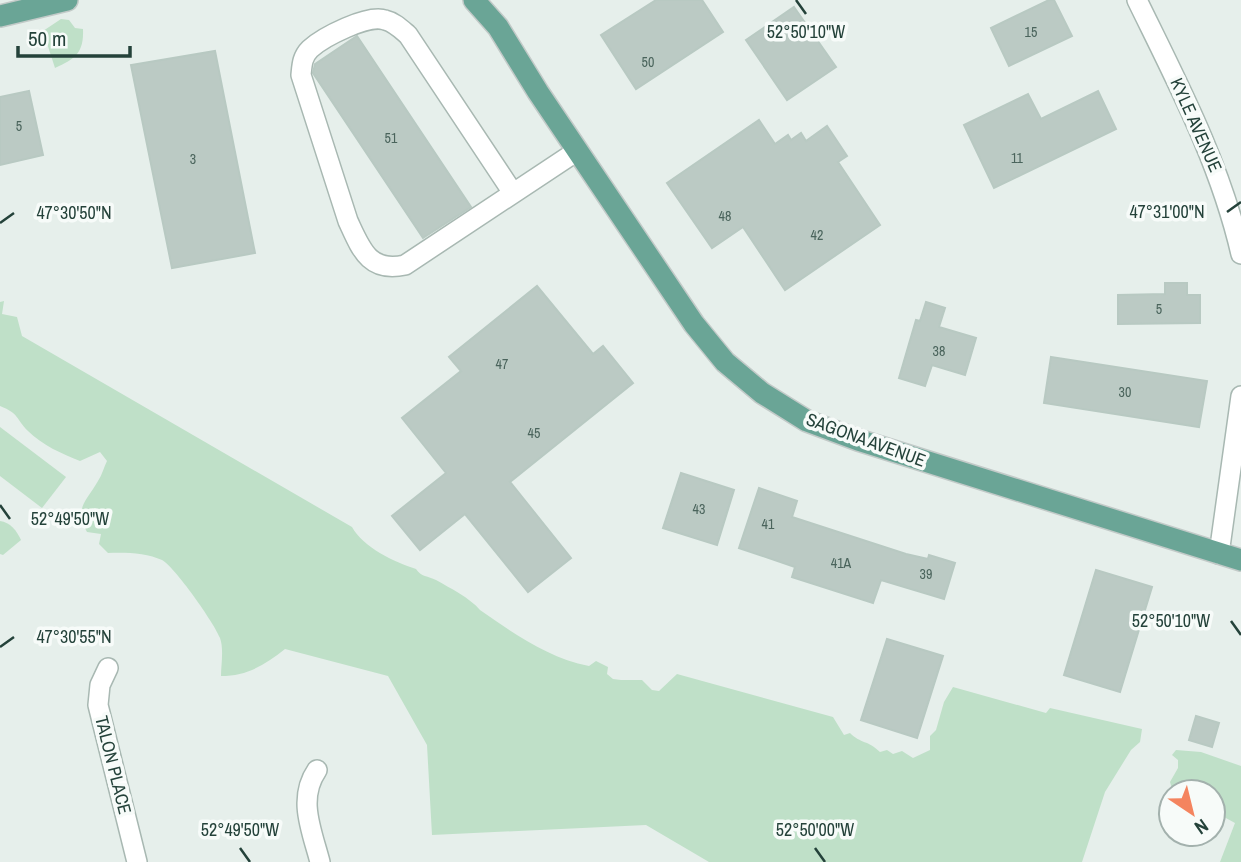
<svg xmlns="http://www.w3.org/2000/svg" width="1241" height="862" viewBox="0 0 1241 862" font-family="'Archivo Narrow',sans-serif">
	<rect width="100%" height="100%" fill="#e6efeb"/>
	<g fill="#bfe0c8">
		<path d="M61 19 69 20 75 28 83 29C84 53 75 59 55 68L43 31Z"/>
		<path d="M4 301 2 314 17 317 22 336 352 527C363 547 394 562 416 569 421 577 428 576 436 580 450 588 470 598 480 610 513 633 548 658 589 666L596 661 608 667 607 674 613 679 621 680H642L652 690 659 691 677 674 833 717 844 735 850 733C861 744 868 740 880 752L887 750 893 754 902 751 913 758 930 750V736L936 730 944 702 953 687 1046 713 1050 708 1142 729 1140 742 1131 750 1105 792 1082 862H709L646 825 432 835 427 745 388 676 285 649C265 665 247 676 221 676 221 665 224 649 220 638 215 624 174 566 162 560 147 553 125 552 108 553L99 544 101 534 87 532C74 507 86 502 98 481 102 475 104 467 107 461L100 452 80 461C62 454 42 445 28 431 15 418 20 414 0 406V302Z"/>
		<path d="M0 427 66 477 42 508 0 476Z"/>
		<path d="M0 521C10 522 17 531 21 540L3 555 0 554Z"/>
		<path d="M1176 750 1201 752 1241 766V862H1220L1235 823 1213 811V792H1173L1170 782 1178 768V760L1172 755Z"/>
	</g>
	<g fill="#bbcac4" stroke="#b8c9c2" stroke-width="2">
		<path d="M656 0H702L723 32 636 89 601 35Z"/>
		<path d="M1049 0H1054L1072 36 1009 66 991 28Z"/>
		<path d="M794 7 836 67 787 100 746 40Z"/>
		<path d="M357 36 471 207 423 238 313 73 315 64Z"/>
		<path d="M215 51 255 253 172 268 131 65Z"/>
		<path d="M29 91 43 155 0 165V97Z"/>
		<path d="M1098 91 1116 129 994 188 964 125 1028 94 1041 119Z"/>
		<path d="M759 120 775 144 788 135 791 140 801 133 806 141 827 126 847 156 838 162 880 225 785 290 743 227 712 248 667 183Z"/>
		<path d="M1165 283H1187V295H1200V323L1118 324V295L1165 294Z"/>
		<path d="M537 286 593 354 603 346 633 383 510 482 571 558 528 592 465 514 420 550 392 516 446 473 402 418 461 371 449 357Z"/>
		<path d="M926 302 945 308 939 327 976 338 965 375 932 365 925 386 899 378 916 320 920 321Z"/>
		<path d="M1051 357 1207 381 1199 427 1044 403Z"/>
		<path d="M681 473 734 490 717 545 663 528Z"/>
		<path d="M759 488 797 501 792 517 906 554 928 559 929 555 955 563 944 599 881 580 873 603 792 577 795 567 739 548Z"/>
		<path d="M1096 570 1152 587 1120 692 1064 675Z"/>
		<path d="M887 639 943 656 917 738 861 720Z"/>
		<path d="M1196 716 1219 723 1212 747 1189 740Z"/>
	</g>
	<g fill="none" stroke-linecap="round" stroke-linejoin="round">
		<defs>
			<g id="minor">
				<path d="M1137 0C1178 84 1220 163 1241 254"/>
				<path d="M513 193 408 35C401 29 394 22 385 20 368 14 323 37 310 49 302 57 302 65 301 75L348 221C361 249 369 273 405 265L577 151"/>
				<path d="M1219 554 1241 396"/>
				<path d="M108 668 100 685 98 705 137 862"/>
				<path d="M317 770C297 799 312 831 320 862"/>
			</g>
			<g id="major">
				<path d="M474 0 498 27 538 92 694 324 725 362 762 393 807 421 858 440 1241 560"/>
				<path d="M0 16 67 0"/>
			</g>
		</defs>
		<use href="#minor" stroke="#a8b8b2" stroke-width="22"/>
		<use href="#major" stroke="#c2cac8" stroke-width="24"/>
		<use href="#minor" stroke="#fff" stroke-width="19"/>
		<use href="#major" stroke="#6aa596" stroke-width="21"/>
	</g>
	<path fill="none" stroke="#24423a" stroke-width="2.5" d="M796 0 806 14M1227 212 1241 202M0 223 14 213M0 505 10 519M1231 621 1241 635M0 647 14 637M240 848 250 862M815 848 825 862"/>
	<g text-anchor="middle" stroke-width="7" stroke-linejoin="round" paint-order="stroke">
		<g font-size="14" fill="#4a645c">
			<text x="1031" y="37">15</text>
			<text x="648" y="67">50</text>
			<text x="19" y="131">5</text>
			<text x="391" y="143">51</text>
			<text x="1017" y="163">11</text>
			<text x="193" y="164">3</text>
			<text x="725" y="221">48</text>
			<text x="817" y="240">42</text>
			<text x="1159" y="314">5</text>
			<text x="939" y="356">38</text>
			<text x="502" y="369">47</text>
			<text x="1125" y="397">30</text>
			<text x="534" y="438">45</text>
			<text x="699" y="514">43</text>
			<text x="768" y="529">41</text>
			<text x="841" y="568">41A</text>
			<text x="926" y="579">39</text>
		</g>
		<g font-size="18" fill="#24423a" stroke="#f7fbf9">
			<text transform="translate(1196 125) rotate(66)" y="6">KYLE AVENUE</text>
			<text transform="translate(866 440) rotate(20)" y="6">SAGONA AVENUE</text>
			<text transform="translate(113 765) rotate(76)" y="6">TALON PLACE</text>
		</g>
	</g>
	<g font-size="18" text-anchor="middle" fill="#24423a" stroke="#f7fbf9" stroke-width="7" stroke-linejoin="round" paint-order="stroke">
		<text x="806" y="38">52°50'10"W</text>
		<text x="1167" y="218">47°31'00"N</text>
		<text x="74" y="219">47°30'50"N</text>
		<text x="70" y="525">52°49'50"W</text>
		<text x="1171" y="627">52°50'10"W</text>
		<text x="74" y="643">47°30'55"N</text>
		<text x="240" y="836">52°49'50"W</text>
		<text x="815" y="836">52°50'00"W</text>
	</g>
	<g transform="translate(1192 813) rotate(145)"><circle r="33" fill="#f7fbf9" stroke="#a3b1ad" stroke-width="2"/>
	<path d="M0-5L12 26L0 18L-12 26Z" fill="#f4845f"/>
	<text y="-10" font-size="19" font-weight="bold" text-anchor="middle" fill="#24423a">N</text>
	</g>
	<path d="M18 46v10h112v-10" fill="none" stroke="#24423a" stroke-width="3.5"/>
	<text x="28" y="46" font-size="21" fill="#24423a" stroke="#f7fbf9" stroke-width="5" paint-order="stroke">50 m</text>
</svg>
